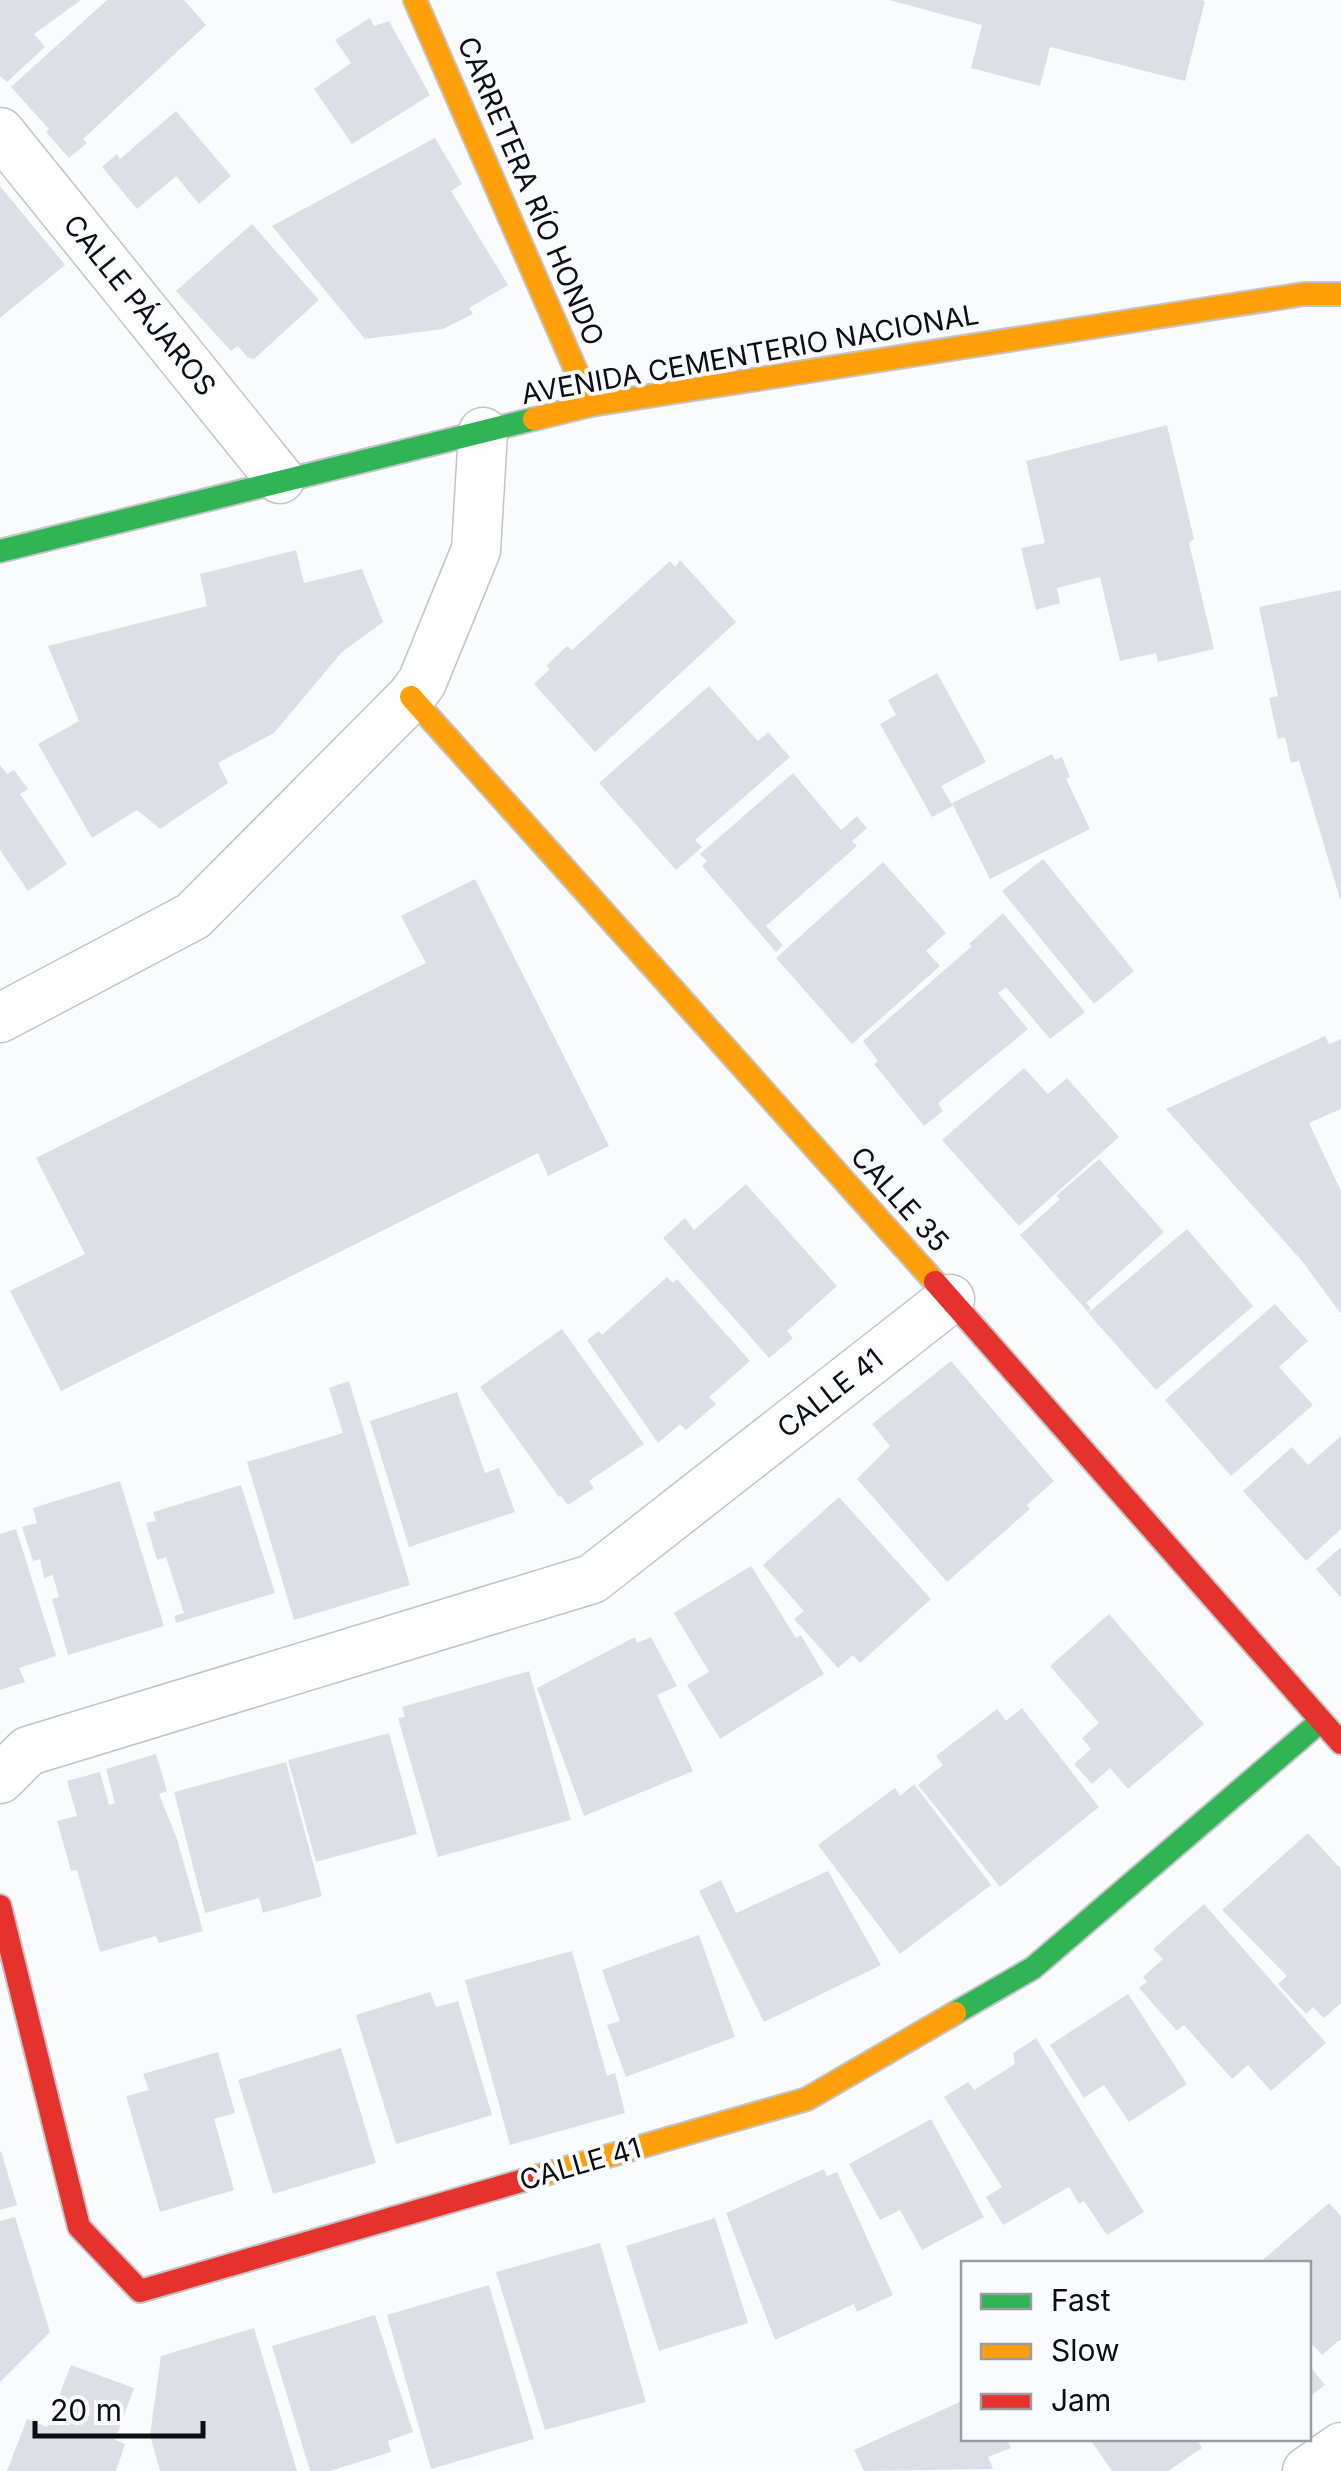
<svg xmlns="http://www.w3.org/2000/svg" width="1341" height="2471" viewBox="0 0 1341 2471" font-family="Inter,sans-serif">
	<rect width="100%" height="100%" fill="#fafbfd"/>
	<g fill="#dce0e6">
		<path d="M0 0H81L34 34 45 47 7 82 0 76Z"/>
		<path d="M107 0H184L206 25 83 139 87 143 69 158 46 132 49 129 11 87Z"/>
		<path d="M889 0H1201L1205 1 1185 81 1050 47 1040 86 971 68 982 25Z"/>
		<path d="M370 18 374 26 389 21 430 95 352 144 314 89 351 63 335 40Z"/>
		<path d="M176 111 231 176 199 204 176 176 137 209 102 167 117 154 120 159Z"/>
		<path d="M435 138 462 184 451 191 508 285 469 308 473 314 443 329 365 339 272 226Z"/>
		<path d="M0 186 65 265 0 318Z"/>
		<path d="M252 224 319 300 254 359 247 357 238 346 231 351 176 291Z"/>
		<path d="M1167 425 1194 539 1189 543 1214 649 1158 662 1156 653 1120 661 1100 577 1057 588 1060 603 1036 610 1021 548 1045 543 1026 461Z"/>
		<path d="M296 550 304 583 362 569 383 622 342 652 274 733 218 763 228 783 160 829 137 810 92 838 38 744 79 721 48 646 207 606 200 574Z"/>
		<path d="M680 560 736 622 595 752 534 684 550 669 546 666 567 646 572 650 670 561 675 567Z"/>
		<path d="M1341 590V899H1340L1299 761 1291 763 1285 737 1278 739 1269 698 1278 696 1259 607Z"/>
		<path d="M937 673 986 762 941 786 953 806 932 817 880 724 896 715 888 700Z"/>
		<path d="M709 686 758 741 768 732 790 757 695 840 702 847 676 870 599 783Z"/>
		<path d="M1052 754 1055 760 1062 757 1070 777 1066 779 1090 829 990 879 952 803Z"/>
		<path d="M0 765 7 774 14 770 28 789 20 794 67 864 28 891 0 850Z"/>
		<path d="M793 773 841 830 857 816 867 828 852 841 857 846 766 926 783 945 776 952 702 866 707 861 700 854Z"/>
		<path d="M1043 859 1134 971 1094 1004 1002 891Z"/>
		<path d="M883 862 946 933 926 951 940 966 852 1044 776 958Z"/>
		<path d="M475 879 609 1146 548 1176 538 1153 61 1391 10 1291 85 1254 36 1158 426 963 401 916Z"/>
		<path d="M1003 913 1085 1012 1050 1039 1006 987 998 993 1028 1029 938 1103 943 1111 924 1126 874 1064 878 1061 863 1041 972 946 969 944Z"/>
		<path d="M1325 1036 1329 1044 1341 1039V1109L1309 1123 1341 1191V1314L1302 1261 1166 1109Z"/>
		<path d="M1024 1068 1048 1094 1067 1078 1119 1137 1019 1226 942 1140Z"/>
		<path d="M1099 1159 1164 1232 1086 1303 1091 1308 1088 1312 1020 1235 1060 1199 1056 1196Z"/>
		<path d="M746 1184 837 1286 787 1331 793 1338 769 1358 663 1238 685 1218 694 1230Z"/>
		<path d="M1187 1229 1253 1306 1156 1390 1088 1313Z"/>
		<path d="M667 1277 673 1283 677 1279 750 1361 709 1397 716 1404 686 1430 680 1424 658 1443 587 1340 599 1331 602 1335Z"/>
		<path d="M1275 1304 1308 1341 1279 1367 1313 1405 1231 1476 1165 1400Z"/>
		<path d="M562 1329 644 1444 589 1481 594 1488 568 1505 561 1496 559 1497 480 1387Z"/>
		<path d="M951 1361 1054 1481 1027 1505 1030 1509 947 1582 857 1479 890 1446 872 1424Z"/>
		<path d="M349 1381 410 1585 294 1620 247 1462 343 1433 329 1388Z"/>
		<path d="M457 1392 485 1473 499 1468 515 1512 409 1547 370 1421Z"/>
		<path d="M1341 1436V1529L1306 1561 1243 1491 1292 1447 1308 1465Z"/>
		<path d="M120 1481 164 1626 68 1655 52 1599 59 1597 53 1575 44 1578 40 1559 33 1561 22 1527 37 1523 33 1508Z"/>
		<path d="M241 1485 275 1593 176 1623 174 1616 184 1613 166 1557 157 1560 146 1523 156 1521 153 1512Z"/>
		<path d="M839 1497 931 1599 860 1663 853 1655 838 1668 794 1619 804 1611 763 1565Z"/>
		<path d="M16 1529 56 1656 19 1668 25 1682 0 1690V1534Z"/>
		<path d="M1341 1547V1598L1316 1569Z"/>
		<path d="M751 1566 796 1638 801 1635 824 1674 720 1739 687 1685 709 1672 674 1613Z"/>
		<path d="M1109 1614 1204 1724 1128 1789 1110 1768 1092 1784 1074 1764 1091 1749 1082 1738 1099 1723 1050 1666Z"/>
		<path d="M635 1637 637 1643 651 1637 677 1686 657 1695 693 1771 584 1816 537 1688Z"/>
		<path d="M529 1671 571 1820 438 1857 398 1718 405 1717 402 1707Z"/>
		<path d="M1022 1708 1099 1807 1000 1887 918 1785 943 1765 936 1756 997 1709 1006 1721Z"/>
		<path d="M389 1733 417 1834 316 1862 288 1760Z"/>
		<path d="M156 1754 167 1791 159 1794 177 1839 203 1931 159 1943 156 1936 100 1952 77 1870 71 1871 57 1821 77 1816 67 1781 100 1772 109 1805 115 1803 106 1769Z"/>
		<path d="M286 1762 322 1896 263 1913 259 1898 205 1913 174 1792Z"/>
		<path d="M914 1784 991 1885 900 1954 818 1845 895 1788 900 1796Z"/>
		<path d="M1308 1833 1341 1869V2003L1324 2018 1313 2007 1306 2014 1278 1984 1287 1976 1222 1910Z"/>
		<path d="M828 1871 881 1965 764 2022 699 1891 721 1880 736 1913Z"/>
		<path d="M1204 1904 1326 2043 1271 2091 1248 2065 1232 2079 1184 2025 1177 2031 1139 1988 1147 1982 1143 1977 1163 1959 1153 1949Z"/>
		<path d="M699 1935 735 2037 626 2077 607 2025 620 2021 602 1970Z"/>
		<path d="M572 1951 607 2076 615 2073 625 2113 510 2145 465 1980Z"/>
		<path d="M430 1992 436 2007 458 2001 492 2115 396 2144 356 2015Z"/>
		<path d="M1128 1994 1187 2084 1129 2122 1104 2085 1084 2098 1050 2045Z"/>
		<path d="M1036 2038 1144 2212 1107 2235 1084 2201 1079 2204 1069 2187 1003 2225 986 2197 1002 2187 944 2097 968 2082 974 2090 1015 2064 1013 2053Z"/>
		<path d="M341 2048 376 2163 273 2194 238 2080Z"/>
		<path d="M218 2052 235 2113 214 2119 234 2190 160 2212 126 2096 149 2090 143 2074Z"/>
		<path d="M931 2119 984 2217 922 2250 900 2210 880 2220 849 2164Z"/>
		<path d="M1 2151 17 2205 0 2210V2152Z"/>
		<path d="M824 2169 827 2176 837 2172 893 2295 857 2312 854 2304 775 2340 726 2213Z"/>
		<path d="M1329 2203 1341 2216V2339L1322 2355 1308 2340V2264H1258Z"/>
		<path d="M15 2217 50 2332 0 2382V2221Z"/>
		<path d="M715 2218 748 2323 659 2351 626 2246Z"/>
		<path d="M600 2243 646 2402 545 2430 496 2272Z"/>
		<path d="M489 2285 534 2439 431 2469 387 2315Z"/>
		<path d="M375 2315 413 2432 388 2441 391 2452 330 2471H310L272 2346Z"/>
		<path d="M254 2328 297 2471H160L150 2435 161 2356Z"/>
		<path d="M1308 2364 1325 2385 1308 2398Z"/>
		<path d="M71 2365 134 2388 115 2440 125 2444 116 2471H7L27 2419 47 2427Z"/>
		<path d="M964 2400V2438H1006L1011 2448 988 2457 993 2469 864 2471 854 2450Z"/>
		<path d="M1089 2438H1196L1202 2448 1168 2471H1112Z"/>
	</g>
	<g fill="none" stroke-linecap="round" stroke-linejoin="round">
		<defs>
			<g id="street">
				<path d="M0 132 280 479"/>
				<path d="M0 1018 193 916 411 697 422 682 476 550 483 432"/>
				<path d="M0 1779 28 1751 592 1579 950 1299"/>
				<path d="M1307 2471 1341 2447"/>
			</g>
			<g id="fast">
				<path d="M0 551 534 419"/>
				<path d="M955 2013 1033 1968 1321 1721"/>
			</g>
			<g id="slow">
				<path d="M415 0 591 405"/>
				<path d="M534 419 591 405 1304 294H1341"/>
				<path d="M411 697 935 1282"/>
				<path d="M535 2177 807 2099 955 2013"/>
			</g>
			<g id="jam">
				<path d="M935 1282 1341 1743"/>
				<path d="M0 1906 79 2227 140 2291 535 2177"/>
			</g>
		</defs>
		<use href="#street" stroke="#c2c4c7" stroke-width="51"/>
		<use href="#fast" stroke="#c2c4c7" stroke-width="26"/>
		<use href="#slow" stroke="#c2c4c7" stroke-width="26"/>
		<use href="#jam" stroke="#c2c4c7" stroke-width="26"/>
		<use href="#street" stroke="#fefeff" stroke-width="48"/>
		<use href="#fast" stroke="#30b455" stroke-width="22"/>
		<use href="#slow" stroke="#ff9f0a" stroke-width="22"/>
		<use href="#jam" stroke="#e5322d" stroke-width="22"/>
	</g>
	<g text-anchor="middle" stroke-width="8" stroke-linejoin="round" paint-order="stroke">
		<g font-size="28" fill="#0c0e12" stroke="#f9fbfe">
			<text transform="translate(531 191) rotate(67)" y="10">CARRETERA RÍO HONDO</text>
			<text transform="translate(140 305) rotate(51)" y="10">CALLE PÁJAROS</text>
			<text transform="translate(750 354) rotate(-10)" y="10">AVENIDA CEMENTERIO NACIONAL</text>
			<text transform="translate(900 1199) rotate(48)" y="10">CALLE 35</text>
			<text transform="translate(830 1393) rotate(-38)" y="10">CALLE 41</text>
			<text transform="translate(580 2164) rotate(-16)" y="10">CALLE 41</text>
		</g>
	</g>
	<rect x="961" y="2261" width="350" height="180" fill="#f9fbfe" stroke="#9a9ca0" stroke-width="2.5"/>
	<rect x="981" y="2294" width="50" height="15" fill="#30b455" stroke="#9a9ca0" stroke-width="2.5"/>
	<text x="1051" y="2311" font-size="30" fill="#0c0e12">Fast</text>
	<rect x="981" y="2344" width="50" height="15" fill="#ff9f0a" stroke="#9a9ca0" stroke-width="2.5"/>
	<text x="1051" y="2361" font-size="30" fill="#0c0e12">Slow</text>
	<rect x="981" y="2394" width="50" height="15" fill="#e5322d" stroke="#9a9ca0" stroke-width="2.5"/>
	<text x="1051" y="2411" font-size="30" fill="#0c0e12">Jam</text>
	<path d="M35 2421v15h168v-15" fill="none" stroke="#0c0e12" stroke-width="5"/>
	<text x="50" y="2421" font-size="30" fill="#0c0e12" stroke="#f9fbfe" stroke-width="8" paint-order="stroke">20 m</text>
</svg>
